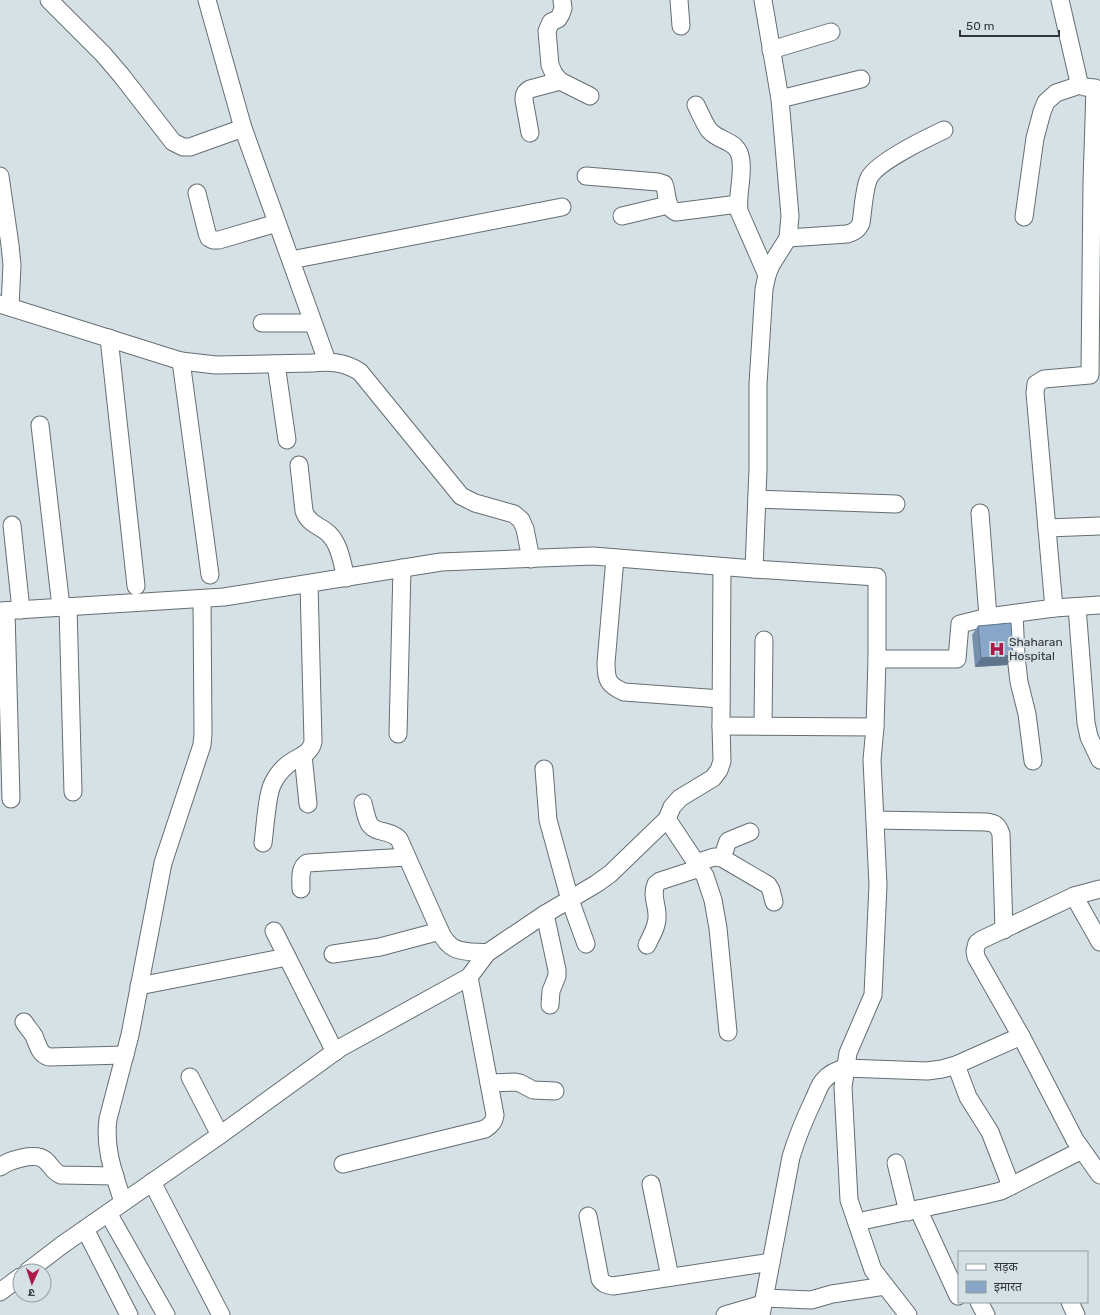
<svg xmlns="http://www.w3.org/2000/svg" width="1100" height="1315" viewBox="0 0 1100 1315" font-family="Rubik,'Noto Sans Devanagari',sans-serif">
	<rect width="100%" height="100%" fill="#d5e1e5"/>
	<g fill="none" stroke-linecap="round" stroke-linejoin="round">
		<defs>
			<g id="minor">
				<path d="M49 0 103 54 121 75 173 142 183 147H190L243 128"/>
				<path d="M207 0 243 128 327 361"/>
				<path d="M562 0 563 8 561 14 558 19 551 22 547 31 550 65 554 74 560 81 590 96"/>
				<path d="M679 0 681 26"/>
				<path d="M771 50 831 32"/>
				<path d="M780 99 861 79"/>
				<path d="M696 105C700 113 704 123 709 130 720 143 739 139 741 161 743 178 737 194 739 211L767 275"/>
				<path d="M530 133 524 100C524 94 525 92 530 89L560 81"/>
				<path d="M0 176 10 245 12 265 10 307"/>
				<path d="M586 176 658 182 664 184C668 194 665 207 676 212L738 204"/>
				<path d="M197 193 207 233 209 238 213 240H219L277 223"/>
				<path d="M622 216 668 205"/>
				<path d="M1024 217 1035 138 1042 112 1046 102 1056 93 1080 85"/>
				<path d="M788 238 847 234C854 232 858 230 861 223 863 211 864 188 869 178 877 162 927 138 944 130"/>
				<path d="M291 260 562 207"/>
				<path d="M0 304 181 361 216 365 312 363C330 361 345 362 360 372L461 496 475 503 514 514 521 520 525 529 531 559"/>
				<path d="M262 323H313"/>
				<path d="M109 338 136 586"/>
				<path d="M181 361 210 575"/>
				<path d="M276 364 287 440"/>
				<path d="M40 425 61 607"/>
				<path d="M299 465 304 511C309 525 320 525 329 534 340 545 342 563 346 578"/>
				<path d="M757 499 896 504"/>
				<path d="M980 513 988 617"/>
				<path d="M12 525 21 610"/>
				<path d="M1047 528 1100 526"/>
				<path d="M615 558 606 663C606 680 608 685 624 692L721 699"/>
				<path d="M754 569 758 469V384L764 289 767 275 771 265 788 238 790 216 780 99 763 0"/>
				<path d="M68 607 73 792"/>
				<path d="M1077 607 1086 723 1089 737 1100 760"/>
				<path d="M1054 608 1035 393 1036 384 1044 379 1090 375 1092 183 1095 88 1085 87 1080 85 1078 78 1060 0"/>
				<path d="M0 611 224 597 441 562 593 556 754 569 877 577V659L875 727 872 760 878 885 873 995 848 1053 843 1087 849 1200 873 1270 908 1315"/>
				<path d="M6 611 11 799"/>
				<path d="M1014 614 1016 656 1019 682 1027 714 1033 761"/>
				<path d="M877 659H957L960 624 988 617 1054 608 1100 605"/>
				<path d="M721 726 875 727"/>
				<path d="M763 726 764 640"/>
				<path d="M398 734 402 568"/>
				<path d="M303 755 308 804"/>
				<path d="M544 769 548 820 570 900 586 944"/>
				<path d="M363 803C365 810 366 819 370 825 377 834 389 829 399 839L440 931C450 954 464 951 487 953"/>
				<path d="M667 819 705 876 713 900 718 928 728 1032"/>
				<path d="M875 820 986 822C995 823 998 825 1001 834L1004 930"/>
				<path d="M263 843C265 829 267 793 273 783 276 777 281 770 286 766 295 757 310 756 313 742L309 584"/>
				<path d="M722 858 728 841 750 832"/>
				<path d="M696 863 714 857 722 858 768 885 771 890 774 902"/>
				<path d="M301 889C301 880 299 868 307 863L407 857"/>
				<path d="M1100 889 1074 896 981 940 977 943 975 951 976 957 1021 1036 1075 1140 1100 1175"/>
				<path d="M1074 896 1100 942"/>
				<path d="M545 914 557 970V976L551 991 550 1005"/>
				<path d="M274 931 335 1052"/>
				<path d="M647 945C651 936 658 926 657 915 657 904 651 895 656 884L660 881 700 868"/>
				<path d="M333 954 380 947 440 931"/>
				<path d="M139 986 287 957"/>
				<path d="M24 1022C27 1027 31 1031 34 1036 38 1045 39 1054 49 1057L125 1055"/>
				<path d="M956 1065 968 1097 990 1132 1011 1186"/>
				<path d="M190 1077 220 1135"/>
				<path d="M489 1083 515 1082 520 1083 533 1090 555 1091"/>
				<path d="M896 1163 908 1212"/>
				<path d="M343 1164 485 1129C491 1125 494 1122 495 1115L469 977"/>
				<path d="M0 1167C9 1160 35 1152 45 1160 51 1165 53 1172 61 1175L115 1176"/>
				<path d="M152 1182 221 1315"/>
				<path d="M651 1184 670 1277"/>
				<path d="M123 1202C114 1174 104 1149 108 1119L130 1035 163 863 202 745 203 734 202 599"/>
				<path d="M918 1209 958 1296"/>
				<path d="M108 1213 166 1315"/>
				<path d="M588 1216 600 1279C603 1284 607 1285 613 1286L771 1262"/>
				<path d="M857 1222 980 1196 1001 1191 1082 1150"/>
				<path d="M85 1229 129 1315"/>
				<path d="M28 1271 62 1245 220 1135 340 1048 469 977 487 953 545 914 596 884 610 874 667 819 672 807 680 798 713 778 719 770 722 761 721 726 722 567"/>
				<path d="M0 1292 20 1277"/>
				<path d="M764 1298 811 1300 832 1294 885 1286"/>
				<path d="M979 1302 986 1315"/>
				<path d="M1070 1302 1076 1315"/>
				<path d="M725 1315 763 1304"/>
				<path d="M761 1315 791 1157C797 1137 805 1118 814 1099 817 1093 819 1085 824 1080 830 1073 837 1070 845 1068L927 1071 942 1069 956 1065 1021 1036"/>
			</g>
		</defs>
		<use href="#minor" stroke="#646e72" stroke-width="19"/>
		<use href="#minor" stroke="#fff" stroke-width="17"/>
	</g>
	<path fill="#7590ac" d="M978 626 1007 665 975 667 972 635Z"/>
	<path fill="#5f758c" d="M1013 655 1007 665 975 667 981 658Z"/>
	<path fill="#88a7c8" stroke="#5f758c" d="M1011 623 1013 655 981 658 978 626Z"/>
	<defs>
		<symbol id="hospital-bare" viewBox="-9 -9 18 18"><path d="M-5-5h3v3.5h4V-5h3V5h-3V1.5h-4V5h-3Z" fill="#ac1a4c" stroke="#d5e1e5" stroke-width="2.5" paint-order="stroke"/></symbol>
	</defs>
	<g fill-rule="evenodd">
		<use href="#hospital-bare" x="986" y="638" width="22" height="22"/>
	</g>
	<g text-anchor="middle" stroke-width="4" stroke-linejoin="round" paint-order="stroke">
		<g font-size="12" fill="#323638" stroke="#d5e1e5" text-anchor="start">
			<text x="1009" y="646">Shaharan<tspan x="1009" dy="14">Hospital</tspan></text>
		</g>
	</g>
	<rect x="958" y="1251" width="130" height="52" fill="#d5e1e5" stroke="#949da0"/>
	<rect x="966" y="1264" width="20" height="6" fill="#ffffff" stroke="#949da0"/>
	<text x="994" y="1271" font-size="12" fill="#323638">सड़क</text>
	<rect x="966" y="1281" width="20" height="12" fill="#88a7c8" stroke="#949da0"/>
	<text x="994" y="1291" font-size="12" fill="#323638">इमारत</text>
	<g transform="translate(32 1283) rotate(183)"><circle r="19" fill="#d5e1e5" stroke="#949da0"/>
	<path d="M0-3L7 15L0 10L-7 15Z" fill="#ac1a4c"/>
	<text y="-6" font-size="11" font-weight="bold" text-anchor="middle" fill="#323638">उ</text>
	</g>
	<path d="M960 30v6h99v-6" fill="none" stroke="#323638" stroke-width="2"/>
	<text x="966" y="30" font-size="12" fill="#323638" stroke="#d5e1e5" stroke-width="3" paint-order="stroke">50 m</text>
</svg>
